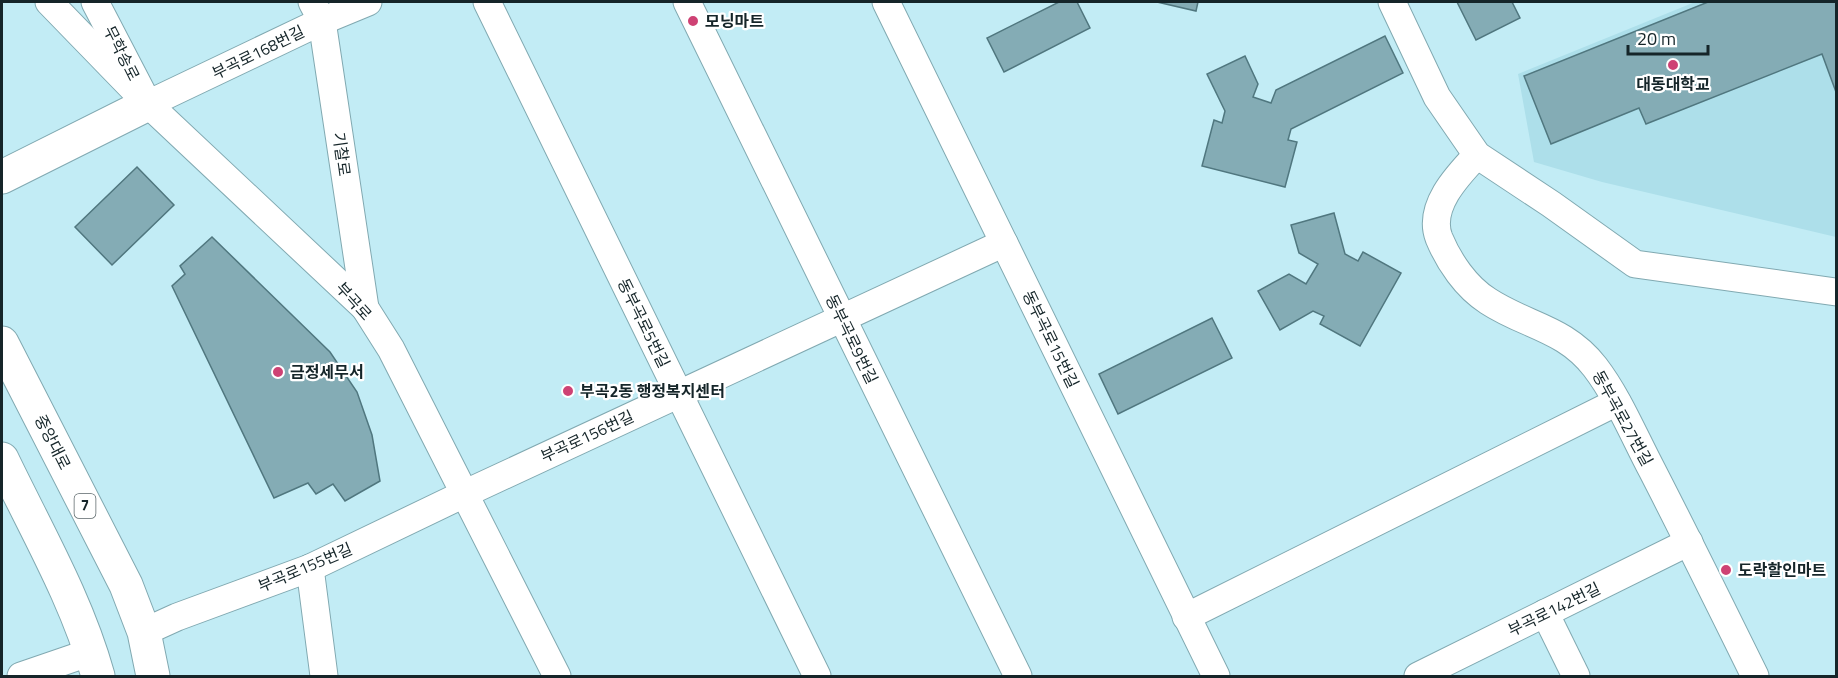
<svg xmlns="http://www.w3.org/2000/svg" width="1838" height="678" viewBox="0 0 1838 678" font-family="'Titillium Web','Noto Sans KR',sans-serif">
	<rect width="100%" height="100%" fill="#c2ecf5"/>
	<path fill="#addfea" d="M1695 2H1836V237L1602 182 1534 162 1518 74Z"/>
	<g fill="#84acb5" stroke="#50777f" stroke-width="1.5">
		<path d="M1059 2H1077L1090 28 1004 72 987 38Z"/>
		<path d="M1157 2H1198L1196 11Z"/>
		<path d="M1457 2H1512L1520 18 1476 40Z"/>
		<path d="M1708 2H1836V92L1822 54 1646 124 1639 108 1551 144 1524 76Z"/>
		<path d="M1385 36 1403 73 1291 129 1288 140 1297 142 1285 187 1202 166 1214 120 1222 123 1225 111 1207 74 1245 56 1258 84 1253 97 1271 103 1276 90Z"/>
		<path d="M137 167 174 205 112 265 75 227Z"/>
		<path d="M1334 213 1345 254 1358 261 1363 252 1401 273 1360 346 1320 324 1324 316 1313 311 1280 330 1258 291 1289 274 1306 284 1318 264 1299 253 1291 225Z"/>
		<path d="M212 237 330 352 357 392 372 435 380 481 345 501 333 484 316 494 308 483 274 498 172 286 185 274 180 266Z"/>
		<path d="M1212 318 1232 358 1118 414 1099 374Z"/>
	</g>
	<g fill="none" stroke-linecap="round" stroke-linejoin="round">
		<defs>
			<g id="minor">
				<path d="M49 2 148 104 365 308 391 349 557 676"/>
				<path d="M95 2 148 104 322 21 368 2"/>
				<path d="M312 2 322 21 365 308"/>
				<path d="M487 2 817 676"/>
				<path d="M687 2 1018 676"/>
				<path d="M886 2 1216 676"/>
				<path d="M1392 2 1437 97 1477 155 1551 204 1635 264 1836 292"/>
				<path d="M1477 155C1458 175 1427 207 1439 238 1449 262 1466 287 1488 301 1526 326 1565 328 1595 367 1618 397 1634 436 1652 470 1687 538 1721 607 1755 676"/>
				<path d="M310 568 324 676"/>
				<path d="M1545 613 1576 676"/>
				<path d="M1186 617 1617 402"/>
				<path d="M144 632 177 617 310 568 464 494 1004 243"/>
				<path d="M21 676 91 652"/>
				<path d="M1418 676 1689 542"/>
			</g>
			<g id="major">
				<path d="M2 177 148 104"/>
				<path d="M2 343 126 585 144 632 153 676"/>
				<path d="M2 459C36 530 77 600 98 676"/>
			</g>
		</defs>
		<use href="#minor" stroke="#81a9b1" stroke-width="29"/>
		<use href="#major" stroke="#81a9b1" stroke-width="35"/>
		<use href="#minor" stroke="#fff" stroke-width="27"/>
		<use href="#major" stroke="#fff" stroke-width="33"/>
	</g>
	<g fill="#ce4274" stroke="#fff" stroke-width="2">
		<circle cx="693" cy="21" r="6"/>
		<circle cx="1673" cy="65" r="6"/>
		<circle cx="278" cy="372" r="6"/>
		<circle cx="568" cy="391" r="6"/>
		<circle cx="1726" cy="570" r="6"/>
	</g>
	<g text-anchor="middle" stroke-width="4.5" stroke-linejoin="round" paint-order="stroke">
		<rect fill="#fff" stroke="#5b6669" stroke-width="1.5" x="74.5" y="494" width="21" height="24" rx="4.5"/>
		<g font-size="15" font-weight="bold" fill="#152529">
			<text x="85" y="511">7</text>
		</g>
		<g font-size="16" font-weight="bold" fill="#152529" stroke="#fff" text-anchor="start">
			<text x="705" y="27">모닝마트</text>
			<text x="1673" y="90" text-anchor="middle">대동대학교</text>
			<text x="290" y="378">금정세무서</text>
			<text x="580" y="397">부곡2동 행정복지센터</text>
			<text x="1738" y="576">도락할인마트</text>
		</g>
		<g font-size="16" fill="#152529" stroke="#fff">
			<text transform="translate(258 52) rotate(-26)" y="6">부곡로168번길</text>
			<text transform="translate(122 53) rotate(63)" y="6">무학송로</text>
			<text transform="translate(342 154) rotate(82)" y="6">기찰로</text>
			<text transform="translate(354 301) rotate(48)" y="6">부곡로</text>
			<text transform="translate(644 323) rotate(64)" y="6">동부곡로5번길</text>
			<text transform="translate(852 339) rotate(64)" y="6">동부곡로9번길</text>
			<text transform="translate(1051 339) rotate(64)" y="6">동부곡로15번길</text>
			<text transform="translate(1623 418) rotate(61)" y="6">동부곡로27번길</text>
			<text transform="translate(587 436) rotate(-25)" y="6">부곡로156번길</text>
			<text transform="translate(53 442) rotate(63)" y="6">중앙대로</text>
			<text transform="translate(305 567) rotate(-23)" y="6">부곡로155번길</text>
			<text transform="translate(1554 609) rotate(-26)" y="6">부곡로142번길</text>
		</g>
	</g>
	<rect width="1838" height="678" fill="none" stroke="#152529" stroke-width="6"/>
	<path d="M1628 45v9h80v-9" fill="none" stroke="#152529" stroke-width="3"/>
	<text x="1637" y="45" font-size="18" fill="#152529" stroke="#ffffff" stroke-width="4.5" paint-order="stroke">20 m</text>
</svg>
